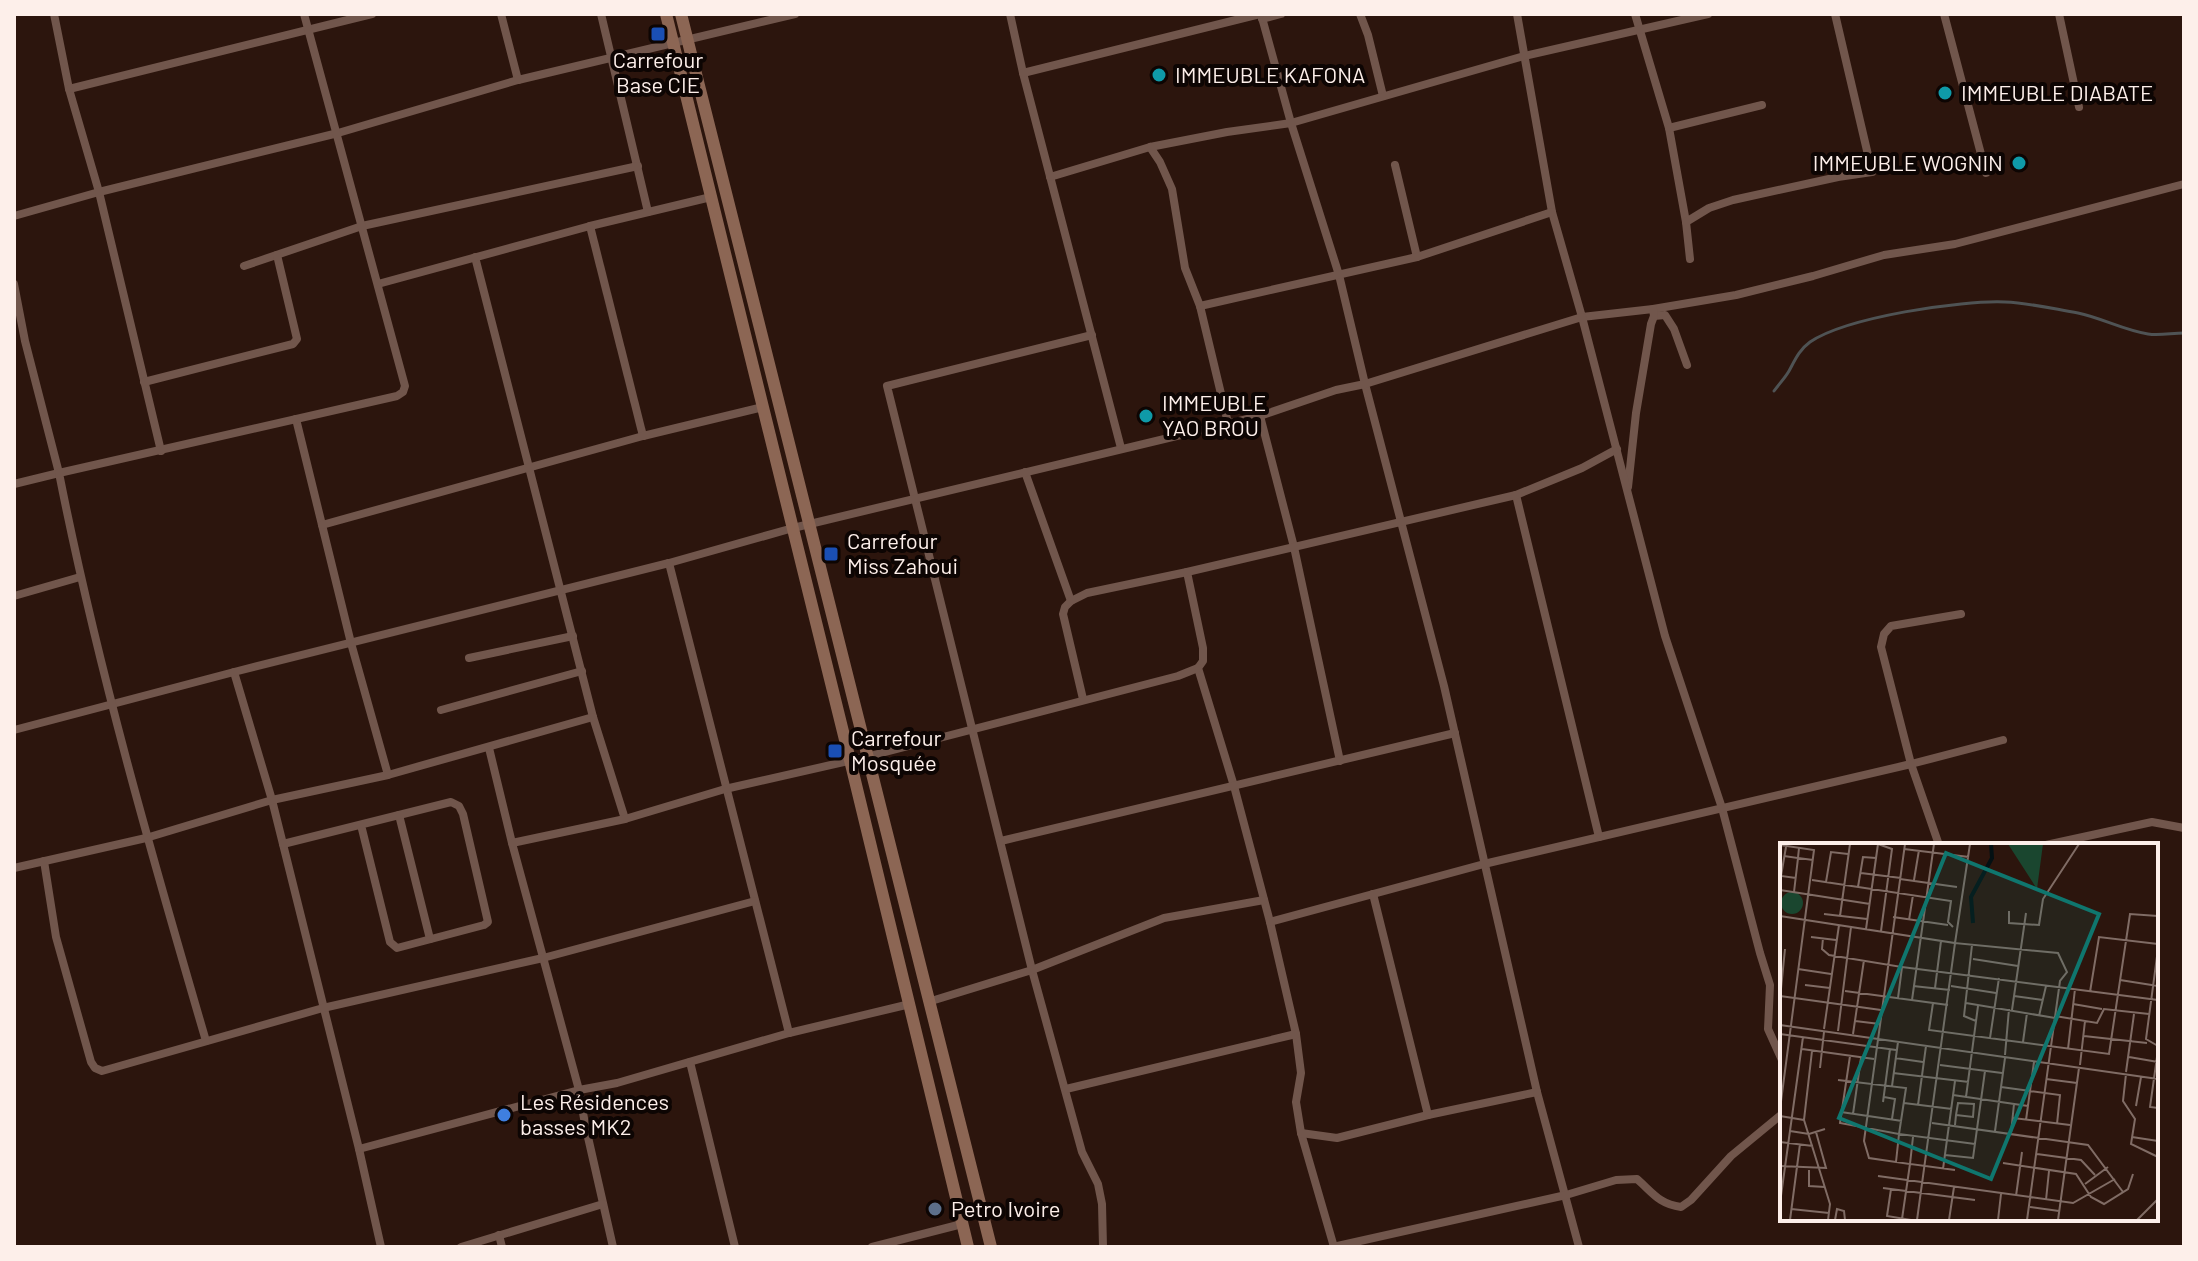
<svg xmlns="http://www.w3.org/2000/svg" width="2198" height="1261" viewBox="0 0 2198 1261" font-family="Barlow,sans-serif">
	<rect width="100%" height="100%" fill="#2c150d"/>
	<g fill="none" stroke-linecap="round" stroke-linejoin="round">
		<path stroke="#4f5354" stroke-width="3" d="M1774 391C1779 384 1785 378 1789 371 1795 360 1799 350 1810 342 1847 317 1961 300 2005 302 2030 303 2054 309 2078 313 2102 318 2123 330 2148 334 2159 336 2172 333 2184 333"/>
		<g stroke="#71564c" stroke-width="8">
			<path d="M54 14 69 89 99 192 161 451"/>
			<path d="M501 14 518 80"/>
			<path d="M601 14 648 212"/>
			<path d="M1010 14 1023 73 1121 448"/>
			<path d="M1261 14 1291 123 1339 275 1365 384 1444 686 1537 1092 1579 1247"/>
			<path d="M1360 14 1368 35 1383 96"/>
			<path d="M1517 14 1552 212 1582 317 1653 309 1736 295 1813 276 1884 255 1955 244 2184 184"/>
			<path d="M1635 14 1669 128 1686 222"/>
			<path d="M1944 14 1986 173"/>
			<path d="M2059 14 2079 107"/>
			<path d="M1262 19 1281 14"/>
			<path d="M1023 73 1260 14"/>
			<path d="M69 89 372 14"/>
			<path d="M1669 128 1762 105"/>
			<path d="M1150 147 1160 162 1172 189 1185 268 1200 306 1228 423"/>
			<path d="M1395 165 1417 257"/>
			<path d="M1050 177 1150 147 1227 132 1291 123 1524 56 1708 14"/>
			<path d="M14 216 99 192 338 133 518 80 795 14"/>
			<path d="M590 226 643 436"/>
			<path d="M475 257 593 717 625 819"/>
			<path d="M1690 259 1686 222 1709 208 1733 200 1838 177 1872 172 1835 14"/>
			<path d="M244 266 362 226 638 166"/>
			<path d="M14 284 25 341 59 473 14 484"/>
			<path d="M378 284 590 226 711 197"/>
			<path d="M1200 306 1417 257 1552 212"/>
			<path d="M1654 316 1665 315 1674 329 1687 365"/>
			<path d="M1092 335 887 386 1032 970 1082 1152 1098 1184 1102 1204 1103 1247"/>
			<path d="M144 382 293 344 297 339 277 255"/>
			<path d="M1260 416 1294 547 1340 761"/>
			<path d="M296 419 351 643 388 775"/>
			<path d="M1025 472 1071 601"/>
			<path d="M1628 487 1636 413 1651 324 1654 316 1653 309"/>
			<path d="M1516 495 1599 837"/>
			<path d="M322 525 643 436 763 407"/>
			<path d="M669 563 789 1033"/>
			<path d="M1187 572 1203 648V661L1198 668 1234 786 1270 922 1296 1034 1301 1073 1296 1102 1301 1133 1334 1247"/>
			<path d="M14 596 80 577"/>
			<path d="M469 658 573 636"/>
			<path d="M234 672 272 800 359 1149 381 1247"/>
			<path d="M1083 699 1063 614 1065 607 1071 601 1087 593 1187 572 1516 495 1582 468 1617 449"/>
			<path d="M441 710 582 671"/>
			<path d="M14 730 234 672 669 563 793 528 1260 416 1336 390 1365 384 1582 317 1665 636 1722 808 1760 953 1770 985 1768 1029 1782 1060"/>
			<path d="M489 748 512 843 579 1090 585 1124 613 1247"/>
			<path d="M399 815 430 939"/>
			<path d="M1001 841 1455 733"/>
			<path d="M512 843 625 819 725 789 866 757 1178 676 1198 668"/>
			<path d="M283 844 451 802 459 806 463 814 488 922 484 925 397 948 390 942 361 825"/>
			<path d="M1939 845 1911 764 1881 647 1884 634 1891 626 1961 614"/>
			<path d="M2046 845 2152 822 2184 828"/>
			<path d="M44 861 56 937 91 1062 95 1068 102 1071 323 1008 543 958 755 901"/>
			<path d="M14 868 146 838 272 800 388 775 593 717"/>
			<path d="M1373 894 1428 1115"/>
			<path d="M1270 922 1484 864 1911 764 2003 740"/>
			<path d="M928 1002 1032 970 1164 918 1264 900"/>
			<path d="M206 1041C151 853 97 665 59 473L397 396 403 392 405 386 304 14"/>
			<path d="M690 1062 735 1247"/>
			<path d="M1066 1089 1296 1034"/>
			<path d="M1301 1133 1337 1138 1428 1115 1537 1092"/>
			<path d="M359 1149 579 1090 617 1083 789 1033 910 1004"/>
			<path d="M499 1235 502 1247"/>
			<path d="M461 1247 603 1204"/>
			<path d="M872 1247 962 1224"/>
			<path d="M1333 1247 1566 1195 1616 1180 1637 1179C1653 1193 1659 1204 1681 1207L1691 1200 1731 1156 1782 1114"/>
		</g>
		<g stroke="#8c6654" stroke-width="12">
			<path d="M666 14 850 760 968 1247"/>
			<path d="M681 14 991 1247"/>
		</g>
	</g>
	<g fill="#1a4fb4" stroke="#0d0503" stroke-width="3">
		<rect x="650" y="26" width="16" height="16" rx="4"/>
		<rect x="823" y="546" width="16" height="16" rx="4"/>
		<rect x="827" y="743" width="16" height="16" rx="4"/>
	</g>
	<g fill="#0f9aa8" stroke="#0d0503" stroke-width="3">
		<circle cx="1159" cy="75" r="8"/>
		<circle cx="1945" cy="93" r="8"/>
		<circle cx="2019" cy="163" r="8"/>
		<circle cx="1146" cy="416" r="8"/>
	</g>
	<circle fill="#3f7fe0" stroke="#0d0503" stroke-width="3" cx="504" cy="1115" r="8"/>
	<circle fill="#5c6f8a" stroke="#0d0503" stroke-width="3" cx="935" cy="1209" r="8"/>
	<g text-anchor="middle" stroke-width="8" stroke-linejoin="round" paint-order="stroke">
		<g font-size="22" fill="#fdefea" stroke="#0d0503" text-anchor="start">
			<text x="658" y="68" text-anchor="middle">Carrefour<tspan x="658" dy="25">Base CIE</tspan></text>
			<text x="1175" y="83">IMMEUBLE KAFONA</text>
			<text x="1961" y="101">IMMEUBLE DIABATE</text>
			<text x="2003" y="171" text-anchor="end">IMMEUBLE WOGNIN</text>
			<text x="1162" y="411">IMMEUBLE<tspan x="1162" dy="25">YAO BROU</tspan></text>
			<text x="847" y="549">Carrefour<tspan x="847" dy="25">Miss Zahoui</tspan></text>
			<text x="851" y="746">Carrefour<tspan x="851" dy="25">Mosquée</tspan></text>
			<text x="520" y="1110">Les Résidences<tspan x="520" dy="25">basses MK2</tspan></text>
			<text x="951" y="1217">Petro Ivoire</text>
		</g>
	</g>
	<g transform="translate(1780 843)">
		<rect width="378" height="378" fill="#2c150d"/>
		<path d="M228 1H263L257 46ZM1 60a11 11 0 1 1 22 0a11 11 0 1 1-22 0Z" fill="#1a462f"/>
		<path fill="none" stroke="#041013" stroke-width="4" d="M193 80 191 54 212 15 211 1"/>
		<path fill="none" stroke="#806c65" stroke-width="2" d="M98 1 112 6 101 88M0 2 34 7 0 266M6 4 1 33 16 35M19 5 18 15 33 17M124 6 189 14M4 13 18 15 14 49M81 30 121 35M120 36 177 44M32 37 171 58 168 79 173 84M134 37 139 7M46 39 51 9 68 11M78 44 83 14 96 15M0 47 90 61M229 68V80L259 82 263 56 299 1M44 71 87 76M0 73 175 100 190 1M60 73 70 1M113 74 168 82M129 77 133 52M86 86 98 1M31 94 56 97M43 95 42 106 49 112 122 124 118 155M192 102 184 173 196 178M378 106 366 196 378 203M193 116 238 123M122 124 378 157M18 126 51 131M340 137 378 143M25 142 50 145M133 143 170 147M171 143 216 150M155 145 161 98M65 148 168 162M310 149 319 94 378 101M0 153 101 167M234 153 263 157M0 156 5 106M132 157 154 1M153 160 149 187 329 211 350 71 378 73M186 160 275 175M293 161 322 166M232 167 246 70M259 173 266 143M275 173 317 180 324 166 369 171M75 178 100 181M0 182 378 236M44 186 59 82M58 188 71 84M0 191 116 207M73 191 84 117M304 193 367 200M210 195 219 135M243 199 247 170M22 206 94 216M288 206 295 146M378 207 370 264 378 265M32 208 24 277 50 361 48 377M225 212 229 166M70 213 60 280 119 291 116 319M349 214 378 219M115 215 143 219M160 222 222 230M300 222 305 178M40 225 44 189M346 229 354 171M113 230 189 239M346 231 343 258 355 276 351 301 378 314M266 236 297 240M58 237 126 245 119 291 195 301M112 243 118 199M221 244 280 252 277 281M173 252 248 263M104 254 115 256 112 276M186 254 198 163M103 259 110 206M124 260 172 266M138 262 146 203M356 263 361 234M61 269 122 278M73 271 81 215M0 273 24 277M233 275 290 282M246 277 254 219M152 280 308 302 343 349M175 282 176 272 178 260 194 261 193 274 176 272M10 288 29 291 45 286M215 288 225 215M231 290 234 261M133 294 130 321 175 327M352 294 378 298M0 299 33 303M257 311 301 317 315 332M165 312 193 315 205 228M223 320 296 331 311 354 324 361 348 346 353 331M0 323 46 325 36 289M163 326 175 238M29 327V343L45 344M98 333 293 360 335 336M305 341 328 324M103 345 195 357M111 346 107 373 131 377M236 353 242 309M266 357 269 328M0 360 23 194M250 364 279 368M11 366 49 370M122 376 130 321 89 315 84 298 125 1M10 377 20 301M55 377 57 366 64 368 65 377M137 377 175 100 278 110 287 129 280 138 247 377M169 377 174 344M218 377 221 351M278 377 299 225M357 377 378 356"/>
		<path fill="#0f766e" fill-opacity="0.15" stroke="#0f766e" stroke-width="4" d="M166 10 319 71 211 336 59 275Z"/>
		<rect width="378" height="378" fill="none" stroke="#fdefea" stroke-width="4"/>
	</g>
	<rect width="2198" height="1261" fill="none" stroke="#fdefea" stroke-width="32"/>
</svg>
